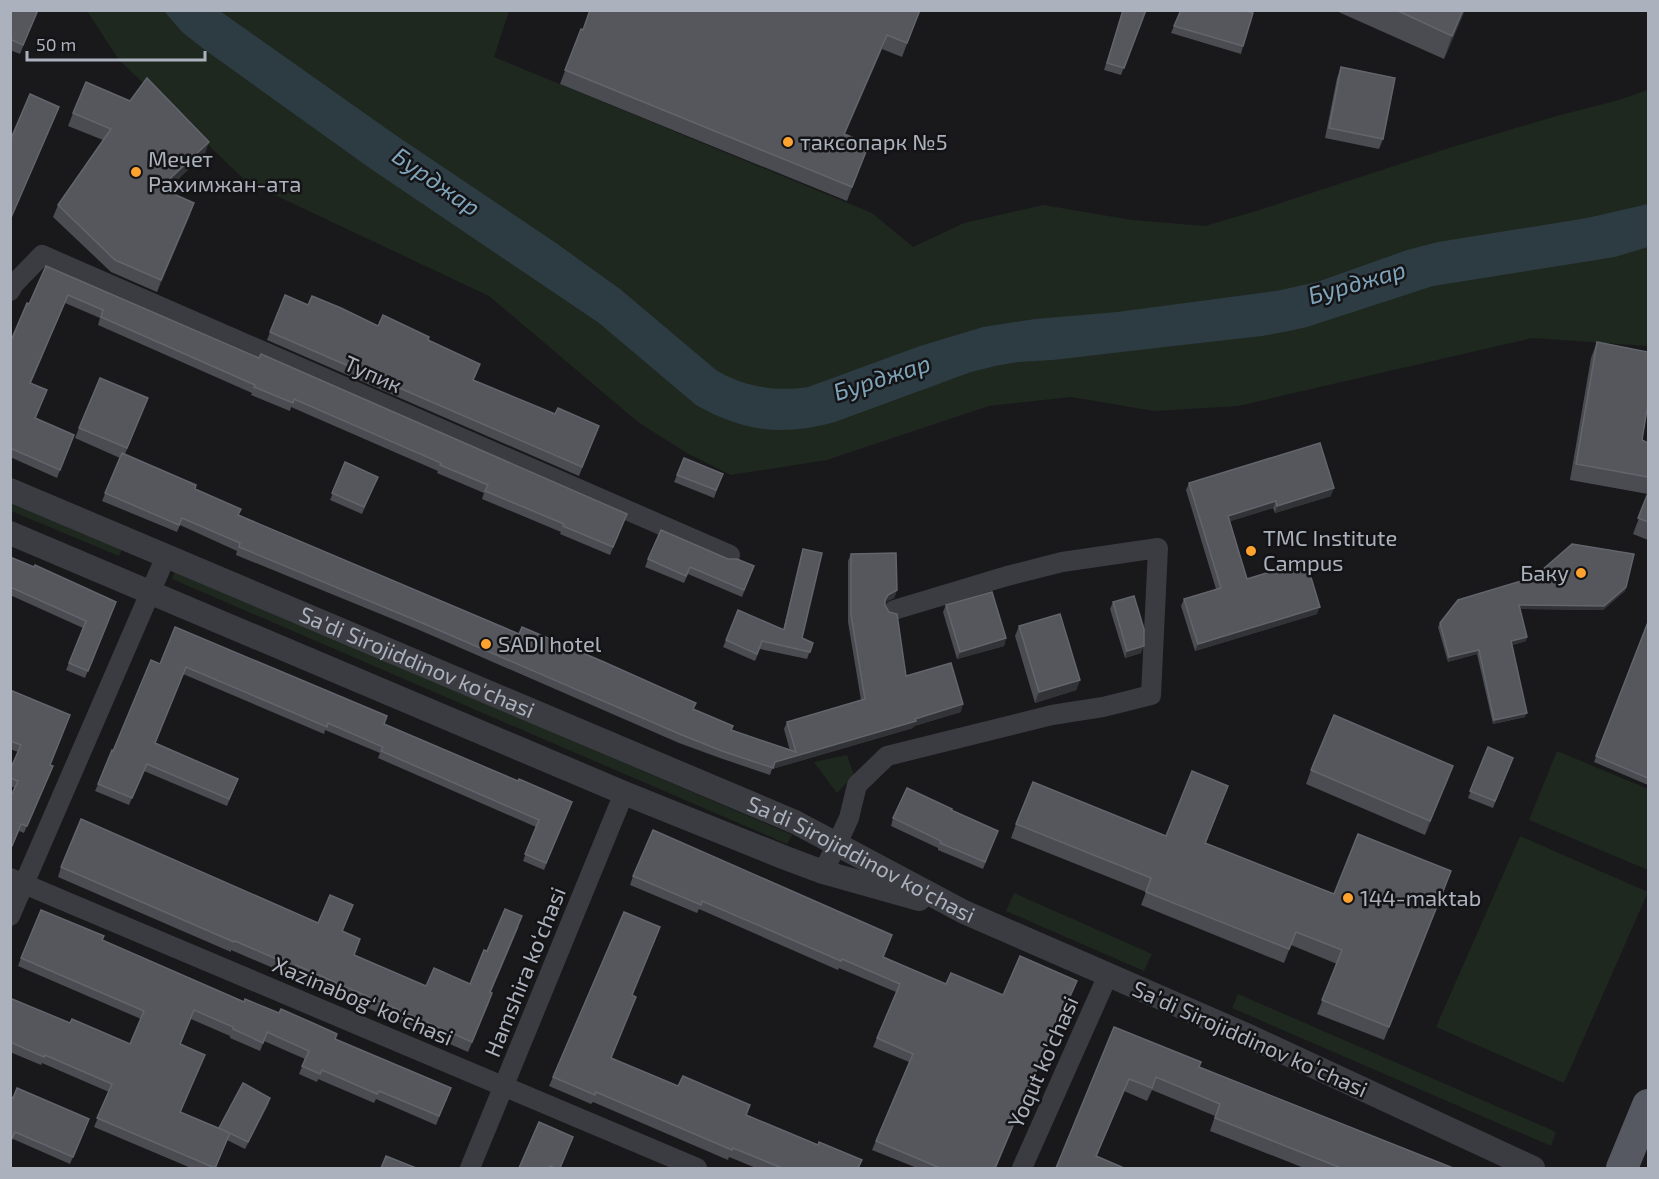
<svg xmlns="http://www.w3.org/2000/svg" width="1659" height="1179" viewBox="0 0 1659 1179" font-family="'Exo 2',sans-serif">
	<rect width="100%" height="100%" fill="#19191c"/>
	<g fill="#1e281f">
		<path d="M87 11H509L494 57 872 213 913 247 964 223 1043 205 1132 220 1205 226 1256 211 1449 148 1553 117 1619 100 1648 90V346L1532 338 1238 406 1154 411 1071 397 989 406 827 460 731 475 685 452 638 422 489 296 247 182 119 60Z"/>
		<path d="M10 502 122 549 119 556 11 511Z"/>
		<path d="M175 570 792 835 787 844 172 579Z"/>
		<path d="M1557 751 1648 789V870L1529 820Z"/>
		<path d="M847 755 854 775 837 793 814 762Z"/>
		<path d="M1520 836 1648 892 1564 1083 1436 1027Z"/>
		<path d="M1014 893 1152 954 1144 971 1006 911Z"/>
		<path d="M1238 994 1556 1132 1551 1146 1232 1008Z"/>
	</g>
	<path fill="#2d3b42" d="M164 11H220L394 134 556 243 620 289 716 370C744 387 776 392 808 387L920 346 983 327 1035 319 1117 312 1276 291 1317 282 1407 250 1438 242 1587 218 1648 204V247L1615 257 1433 286 1307 327 1284 332 1262 336 1165 347 1053 360 1018 362 995 366 971 372 835 422C783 436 743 432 696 405L599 323 371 169 205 50 182 32Z"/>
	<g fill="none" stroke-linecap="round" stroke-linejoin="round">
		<g stroke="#3a3c41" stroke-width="20">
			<path d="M10 291 14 284 42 255 730 555"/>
			<path d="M823 872 837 844 849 818 857 785 887 756 1052 715 1103 707 1151 695 1158 548 1062 562 1007 576 894 610"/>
			<path d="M10 878 697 1168"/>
			<path d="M10 916 166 556"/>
			<path d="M470 1168 624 793"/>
			<path d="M1022 1168 1108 975"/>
		</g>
		<g stroke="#3a3c41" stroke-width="24">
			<path id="s1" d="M10 490 795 822 964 912 1244 1034 1533 1168"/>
			<path d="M10 533 624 793 783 857 823 872 919 899"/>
		</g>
		<path stroke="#565961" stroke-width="32" d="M1622 1168 1648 1105"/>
	</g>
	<g fill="#4a4c51">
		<path d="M10 10H38L20 54 10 50Z"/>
		<path d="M590 10H920L902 57 882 49 845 134 869 144 847 201 560 84 581 29 583 30Z"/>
		<path d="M1123 10H1146L1121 75 1104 70Z"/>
		<path d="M1334 10H1465L1444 59Z"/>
		<path d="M1174 26 1243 46 1241 54 1171 33Z"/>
		<path d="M1341 67 1383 139 1379 149 1325 138 1337 78Z"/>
		<path d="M73 113 205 154 166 190 190 215 157 292 111 272 53 217 58 205 103 140 68 126Z"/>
		<path d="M46 266 259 358 627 514 610 555 560 534 561 532 482 499 484 493 437 473 438 471 291 407 290 411 251 395 252 393 98 325 100 318 65 303 31 383 47 390 36 418 74 435 57 478 10 457V343L29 304Z"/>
		<path d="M285 295 308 305 428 340 477 373 473 380 555 414 599 426 579 476 267 340Z"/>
		<path d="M1597 342 1642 440 1648 443V540L1633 534 1648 494 1570 480 1591 358Z"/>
		<path d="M148 398 125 454 195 489 239 515 694 709 731 730 790 751 784 729 787 722 861 700 848 622V561L851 554 897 590 894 598 885 602V605L906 676 961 712 914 726 913 728 772 769 770 775 720 758 679 743 417 629 236 555 237 551 180 525 177 532 102 501 120 458 75 438 79 428Z"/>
		<path d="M684 458 723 474 714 498 674 482Z"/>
		<path d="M345 462 378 477 362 514 330 500Z"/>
		<path d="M1189 483 1331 496 1275 513 1273 508 1230 521 1247 579 1317 614 1195 651 1181 606 1184 599 1216 589 1186 490Z"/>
		<path d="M803 549 802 638 813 643 807 659 760 649 755 661 723 647 726 640 783 630 801 556Z"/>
		<path d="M10 557 116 602 85 678 66 670 83 628 10 595Z"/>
		<path d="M648 559H728L754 566 742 597 688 574 684 583 645 567Z"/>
		<path d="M1626 587 1625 591 1603 610 1520 609 1526 641 1512 645 1525 717 1493 724 1477 654 1448 662 1438 627 1440 623Z"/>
		<path d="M1113 602 1141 653 1125 658 1110 609Z"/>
		<path d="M946 605 1006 638 1004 646 957 659 943 612Z"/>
		<path d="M1648 622V785L1594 762Z"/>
		<path d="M1019 626 1080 680 1076 690 1035 703 1015 636Z"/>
		<path d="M175 627 384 724 518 781 572 802 544 870 523 861 536 827 378 758 380 753 325 730 324 734 183 674 155 744 238 779 227 806 144 771 129 805 95 791 113 751 160 664Z"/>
		<path d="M10 690 51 765 53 766 24 833 19 831 10 851V798L15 788 10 786V770L18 752 10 749Z"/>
		<path d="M1488 747 1513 758 1493 808 1468 798Z"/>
		<path d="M1453 766 1425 835 1306 784 1311 770Z"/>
		<path d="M1223 799 1206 843 1334 894 1446 885 1384 1040 1317 1014 1337 964 1291 945 1284 963 1141 905 1146 892 1011 838 1016 824 1166 836Z"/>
		<path d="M951 810 998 831 983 869 938 850V848L891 826 893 818Z"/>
		<path d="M61 867 318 923 353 905 343 931 354 955 426 986 470 984 487 951 519 926 491 992 492 993 489 1003 468 1052 292 975V976L231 950V952L58 877Z"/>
		<path d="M633 876 883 957 946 984 1003 995 1077 981 1038 1068 996 1168H917L872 1150 909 1062 873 1047 896 992 839 968 838 970 699 909 697 913 630 885Z"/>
		<path d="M660 927 632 995 636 997 611 1058 818 1145 862 1160 859 1168H756L729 1157 728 1160 593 1102 591 1104 549 1086 553 1077Z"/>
		<path d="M102 940 212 988 335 1039 448 1096 436 1125 376 1099 374 1103 318 1079 317 1082 299 1074 305 1059 264 1041 260 1051 230 1038V1036L191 1019 180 1044 205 1055 181 1112 219 1128 270 1098 268 1105 245 1149 227 1140 216 1168H191L94 1127 109 1092 42 1063 41 1065 10 1052V998L70 1023 130 1044 141 1019 18 966 21 958Z"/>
		<path d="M1114 1027 1199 1067 1453 1168H1304L1210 1131 1215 1116 1152 1090 1147 1101 1124 1091 1097 1156 1067 1143Z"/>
		<path d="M10 1096 89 1119 70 1164 13 1139Z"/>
	</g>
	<g fill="#323337">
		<path d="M1463 10H1465L1444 59 1452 36Z"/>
		<path d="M887 35 882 49 839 148 844 134Z"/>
		<path d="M209 142 205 154 156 200 160 188Z"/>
		<path d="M194 203 190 215 157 292 161 280Z"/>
		<path d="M1334 488 1331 496 1275 513 1277 506Z"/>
		<path d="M1276 501 1273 508 1225 523 1228 516Z"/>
		<path d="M1626 587 1625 591 1603 610 1517 609 1519 605Z"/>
		<path d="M897 590 894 598 885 602 882 608 888 595Z"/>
		<path d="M1320 607 1317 614 1195 651 1198 644Z"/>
		<path d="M1527 637 1526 641 1510 646 1511 641Z"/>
		<path d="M1006 638 1004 646 957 659 960 652Z"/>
		<path d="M1144 646 1141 653 1125 658 1127 651Z"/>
		<path d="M1479 650 1477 654 1448 662 1449 657Z"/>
		<path d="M1080 680 1076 690 1035 703 1039 692Z"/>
		<path d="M963 704 961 712 914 726 913 728 772 769 775 762Z"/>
		<path d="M1527 713 1525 717 1493 724 1494 720Z"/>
		<path d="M1453 766 1448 780 1425 835 1430 821Z"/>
		<path d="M1077 981 1074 990 1038 1068 1041 1059Z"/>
		<path d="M270 1098 268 1105 245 1149 248 1142Z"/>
	</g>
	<g fill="#55575d" stroke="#62656c" stroke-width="1.5">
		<path d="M10 10H38L23 45 10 39Z"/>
		<path d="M590 10H920L907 43 887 35 844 134 869 144 852 187 565 70 581 29 583 30Z"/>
		<path d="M1123 10H1146L1124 68 1107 63Z"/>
		<path d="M1181 10H1243L1253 13 1243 46 1174 26Z"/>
		<path d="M1396 10H1463L1452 36Z"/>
		<path d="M1341 67 1395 78 1383 139 1329 128Z"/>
		<path d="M147 78 209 142 160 188 194 203 161 280 115 260 58 205 111 129 73 113 86 82 130 101Z"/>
		<path d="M30 94 59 107 10 220V141Z"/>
		<path d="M46 266 259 358 261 354 627 514 613 547 563 526 564 524 485 491 488 485 440 465 441 463 294 399 293 403 254 387 255 385 101 317 103 310 68 295 30 383 47 390 35 418 74 435 60 470 10 448V343L27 303 29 304Z"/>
		<path d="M285 295 308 305 312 296 341 308 378 326 383 315 429 337 428 340 480 364 473 380 555 414 558 408 599 426 582 467 270 332Z"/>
		<path d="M1597 342 1648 352V403L1642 440 1648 443V477L1576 464Z"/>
		<path d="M100 378 148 398 127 448 79 428Z"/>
		<path d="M1320 443 1334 488 1277 506 1276 501 1228 516 1247 579 1306 561 1320 607 1198 644 1184 599 1221 588 1189 483Z"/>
		<path d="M122 453 196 485 195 489 241 509 238 515 519 634 522 627 604 662 696 703 693 709 733 726 731 730 796 752 787 722 865 699 851 615V554L896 553 897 590 888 595 885 600V605L889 612 897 614 906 676 951 663 963 704 915 719 916 721 775 762 773 768 722 751 682 735 420 622 239 547 240 543 182 518 179 525 105 493Z"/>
		<path d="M684 458 723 474 716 490 677 475Z"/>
		<path d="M345 462 378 477 364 507 332 493Z"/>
		<path d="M1648 493V522L1638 518Z"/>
		<path d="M661 530 728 559H737L754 566 744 590 690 567 686 576 648 559Z"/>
		<path d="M1572 544 1634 554 1626 587 1604 606 1519 605 1527 637 1511 641 1527 713 1494 720 1479 650 1449 657 1440 623 1458 600 1534 577Z"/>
		<path d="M803 549 822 553 802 638 813 643 810 652 762 641 757 654 726 640 738 610 784 630Z"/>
		<path d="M10 557 34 567 35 565 116 602 88 671 69 663 86 621 10 587Z"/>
		<path d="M992 592 1006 638 960 652 946 605Z"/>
		<path d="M1134 596 1144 629V646L1127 651 1113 602Z"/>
		<path d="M1060 614 1080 680 1039 692 1019 626Z"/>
		<path d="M1648 622V778L1596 756Z"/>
		<path d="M175 627 387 716 384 724 518 781 519 779 572 802 546 863 525 854 539 820 381 751 383 747 328 723 327 727 186 667 155 743 238 779 229 799 147 764 132 798 98 784 112 750 113 751 151 660 160 664Z"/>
		<path d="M10 690 70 715 50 765 53 766 27 826 21 824 12 846H10V798L18 781 10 778V770L21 745 10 741Z"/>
		<path d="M1334 715 1453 766 1430 821 1311 770Z"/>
		<path d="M1488 747 1513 758 1495 801 1470 791Z"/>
		<path d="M1192 771 1228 786 1205 843 1334 894 1358 834 1451 871 1389 1027 1322 1000 1342 950 1296 932 1289 949 1146 892 1151 878 1016 824 1033 782 1166 836Z"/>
		<path d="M907 788 952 809 951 810 998 831 985 862 940 843 941 841 893 818Z"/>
		<path d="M81 819 318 923 330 895 353 905 342 931 360 939 354 955 426 986 434 968 470 984 484 950 487 951 505 909 522 916 490 992 492 993 472 1042 296 965 295 967 235 941 234 942 61 867Z"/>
		<path d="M653 830 892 935 883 957 946 984 951 973 1003 995 1020 956 1077 981 1041 1059 995 1168H940L876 1141 913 1054 877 1038 900 984 842 959 841 961 702 901 701 905 633 876Z"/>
		<path d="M41 910 104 936 102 940 212 988 244 1002 245 999 279 1013 281 1009 315 1024 337 1034 335 1039 451 1088 439 1116 379 1091 377 1094 322 1070 320 1074 302 1066 309 1051 267 1032 263 1043 233 1029V1027L194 1010 180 1044 205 1055 180 1112 230 1133 215 1168 97 1118 112 1084 45 1055 44 1057 10 1042V998L70 1023 72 1019 130 1044 144 1011 21 958Z"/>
		<path d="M624 912 660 927 632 995 636 997 611 1058 678 1086 683 1076 750 1105 746 1115 818 1145 819 1142 862 1160 858 1168H782L733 1148 732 1150 596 1092 595 1095 553 1077Z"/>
		<path d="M1114 1027 1201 1062 1199 1067 1453 1168H1341L1215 1118 1220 1104 1156 1077 1152 1088 1129 1079 1096 1156 1124 1168H1056Z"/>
		<path d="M243 1083 270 1098 248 1142 219 1128Z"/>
		<path d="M17 1088 89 1119 73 1157 15 1132 10 1143V1096L13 1098Z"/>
		<path d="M539 1122 573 1137 560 1168H555L550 1166 549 1168H519Z"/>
		<path d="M386 1156 416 1168H381Z"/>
	</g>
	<g fill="#ffa32e" stroke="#141417" stroke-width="2">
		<circle cx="788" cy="142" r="6"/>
		<circle cx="136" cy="172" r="6"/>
		<circle cx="1251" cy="551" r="6"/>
		<circle cx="1581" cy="573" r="6"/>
		<circle cx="486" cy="644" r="6"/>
		<circle cx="1348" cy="898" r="6"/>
	</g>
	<g text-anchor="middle" stroke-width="5" stroke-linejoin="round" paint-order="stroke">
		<g font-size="22" fill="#abb2bd" stroke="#141417" text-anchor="start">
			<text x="800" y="150">таксопарк №5</text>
			<text x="148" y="167">Мечет<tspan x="148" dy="25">Рахимжан-ата</tspan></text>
			<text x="1263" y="546">TMC Institute<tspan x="1263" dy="25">Campus</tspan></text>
			<text x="1569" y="581" text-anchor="end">Баку</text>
			<text x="498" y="652">SADI hotel</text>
			<text x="1360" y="906">144-maktab</text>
		</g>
		<g font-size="22" fill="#abb2bd" stroke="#141417">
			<text transform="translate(373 374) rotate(24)" y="8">Тупик</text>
			<text dy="8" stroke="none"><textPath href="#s1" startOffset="442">Sa'di Sirojiddinov ko'chasi</textPath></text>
			<text dy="8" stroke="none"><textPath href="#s1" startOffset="928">Sa'di Sirojiddinov ko'chasi</textPath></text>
			<text transform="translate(525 972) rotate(-68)" y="8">Hamshira ko‘chasi</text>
			<text transform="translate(363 1001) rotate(23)" y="8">Xazinabog‘ ko‘chasi</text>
			<text transform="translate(1250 1039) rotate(24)" y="8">Saʼdi Sirojiddinov koʻchasi</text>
			<text transform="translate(1043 1062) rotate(-66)" y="8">Yoqut ko'chasi</text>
		</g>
		<g font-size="24" font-style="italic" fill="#7fa4ba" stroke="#141417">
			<text transform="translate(436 182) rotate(35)" y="8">Бурджар</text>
			<text transform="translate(1357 283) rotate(-16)" y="8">Бурджар</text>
			<text transform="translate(882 378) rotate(-18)" y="8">Бурджар</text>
		</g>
	</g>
	<rect width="1659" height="1179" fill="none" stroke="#abb2bd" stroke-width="24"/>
	<path d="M27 51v9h178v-9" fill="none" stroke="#abb2bd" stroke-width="3"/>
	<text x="36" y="51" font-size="18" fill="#abb2bd" stroke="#141417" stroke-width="4.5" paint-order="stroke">50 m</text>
</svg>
